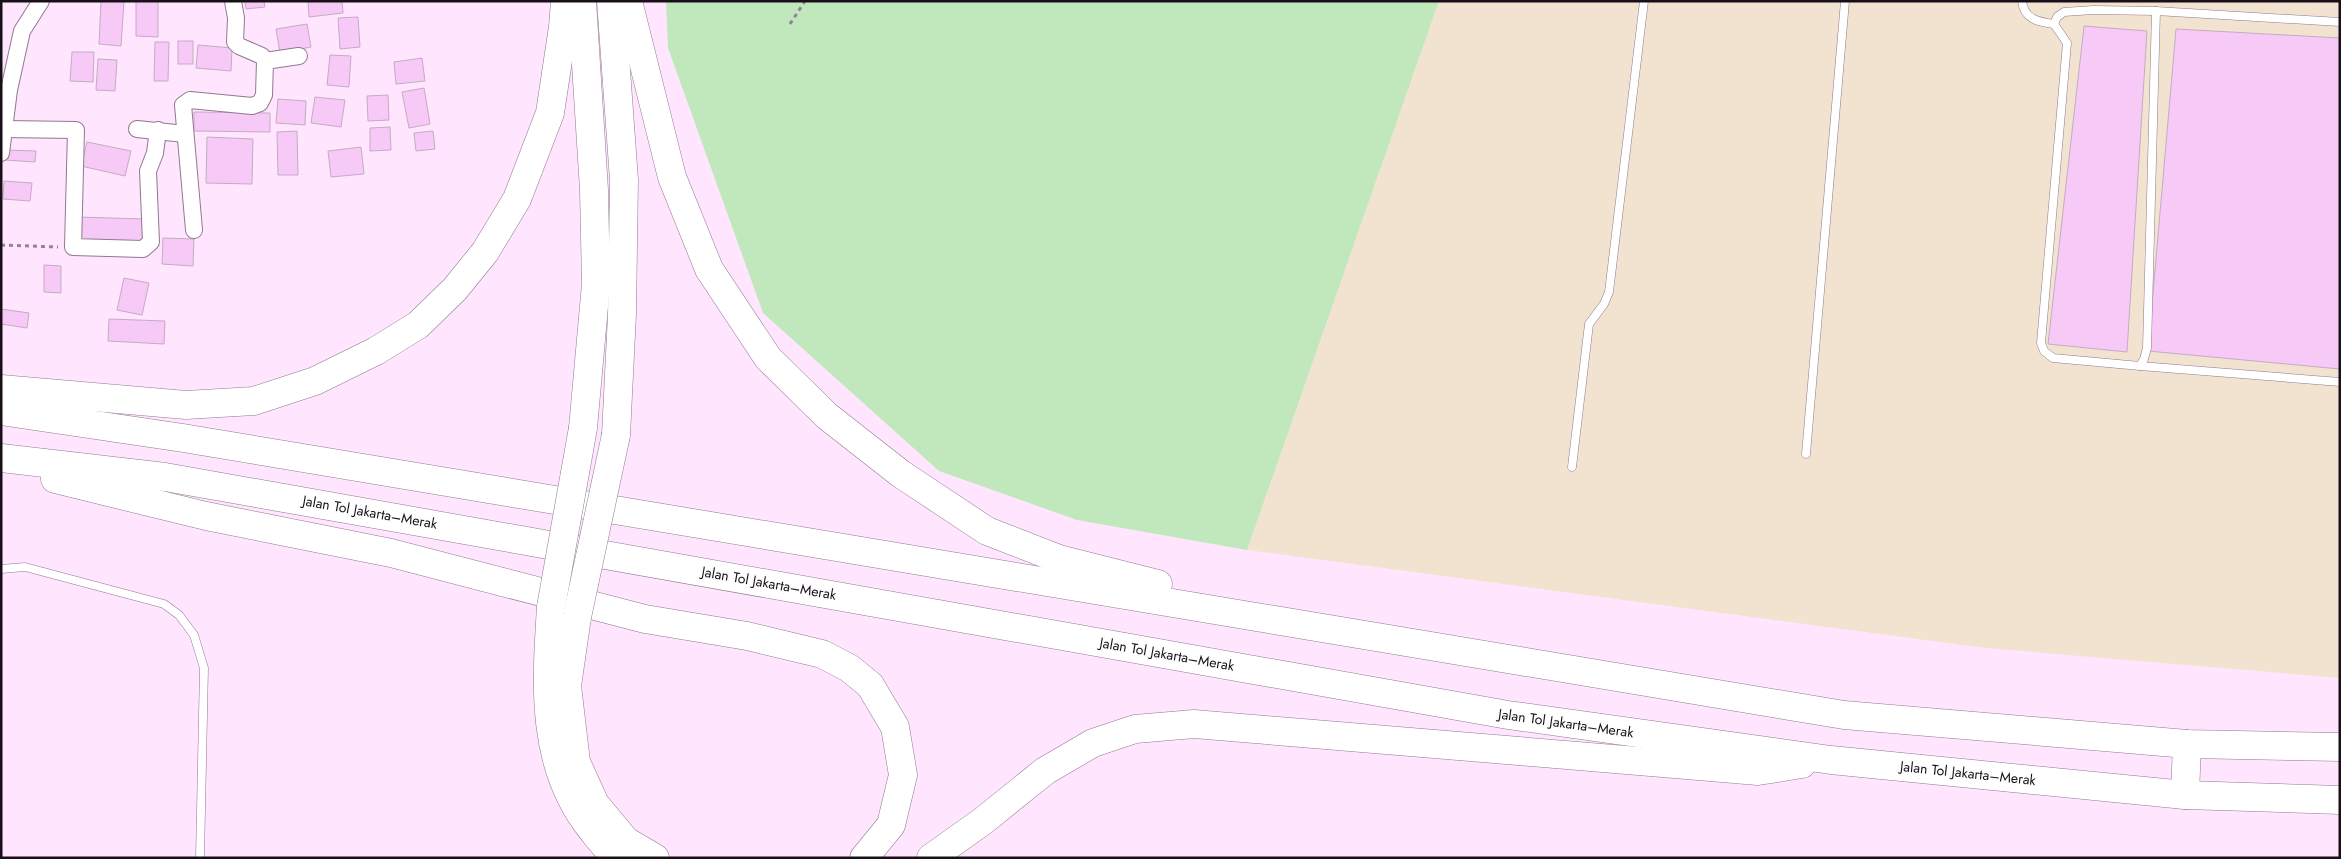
<svg xmlns="http://www.w3.org/2000/svg" width="2341" height="859" viewBox="0 0 2341 859" font-family="Jost,sans-serif">
	<rect width="100%" height="100%" fill="#ffe6fe"/>
	<path fill="#f2e3d0" d="M1439 1H2340V678L1986 648 1247 550Z"/>
	<path fill="#c1e8bc" d="M666 1H1439L1247 550 1077 520 939 471 763 313 668 48Z"/>
	<g fill="#f7c9f6" stroke="#c3acc3">
		<path d="M101 1H124L121 46 99 44Z"/>
		<path d="M136 1H158V37L136 36Z"/>
		<path d="M245 1H264L265 7 246 9Z"/>
		<path d="M308 1H342L343 13 309 17Z"/>
		<path d="M358 17 360 47 340 49 338 18Z"/>
		<path d="M307 24 311 47 280 53 276 29Z"/>
		<path d="M2084 26 2147 31 2127 352 2048 344Z"/>
		<path d="M2176 29 2340 38V369L2148 351Z"/>
		<rect x="178" y="41" width="15" height="23"/>
		<path d="M155 42H169L168 81H154Z"/>
		<path d="M198 45 232 48 231 71 196 68Z"/>
		<path d="M72 52H94L93 82 70 81Z"/>
		<path d="M330 55 351 56 349 87 327 85Z"/>
		<path d="M422 58 425 81 396 84 394 62Z"/>
		<path d="M98 59 117 60 115 91 96 90Z"/>
		<path d="M424 88 430 124 409 128 402 92Z"/>
		<path d="M388 95 389 120 368 121 367 96Z"/>
		<path d="M315 97 345 100 341 127 311 123Z"/>
		<path d="M278 99 306 101 305 125 276 123Z"/>
		<path d="M194 112 270 113V132L194 131Z"/>
		<path d="M390 127 391 150 370 151V128Z"/>
		<path d="M297 131 298 175H278L277 132Z"/>
		<path d="M433 131 435 149 416 151 414 133Z"/>
		<path d="M207 137 253 139 252 184 206 183Z"/>
		<path d="M87 142 131 151 125 176 81 166Z"/>
		<path d="M361 147 364 174 331 177 328 151Z"/>
		<path d="M6 150 36 151 35 162 5 160Z"/>
		<path d="M4 181 32 183 30 201 3 199Z"/>
		<path d="M79 217 145 219 144 245 78 243Z"/>
		<path d="M163 238 194 239 193 266 162 264Z"/>
		<path d="M44 265 61 266V293L44 292Z"/>
		<path d="M124 278 149 283 142 315 117 310Z"/>
		<path d="M1 309 29 313 27 328 1 324Z"/>
		<path d="M109 319 165 321 164 344 108 341Z"/>
	</g>
	<g fill="none" stroke-linecap="round" stroke-linejoin="round">
		<defs>
			<g id="lane">
				<path d="M2022 1C2024 19 2038 22 2054 24L2067 43 2041 343 2044 351 2053 358 2140 366 2144 359 2147 348 2156 11"/>
				<path d="M2054 24 2057 17 2064 12 2093 10 2156 11 2340 22"/>
				<path d="M2140 366 2340 382"/>
				<path d="M1806 454 1845 1"/>
				<path d="M1572 467 1589 324 1604 304 1609 292 1644 1"/>
				<path d="M1 569 25 567 164 604 179 615 194 635 204 668 200 858"/>
			</g>
			<g id="street">
				<path d="M265 61 299 56"/>
				<path d="M4 129 76 130 73 247 143 249 151 242 148 171 155 153 158 130"/>
				<path d="M137 129 185 134"/>
				<path d="M1 153 9 90 22 31 41 1"/>
				<path d="M194 230 183 105 190 100 252 106 260 103 264 95 265 61 262 56 239 46 235 42 236 18 233 1"/>
			</g>
			<g id="highway">
				<path d="M582 1 594 190 596 284 583 428"/>
				<path d="M611 1 624 180 622 314 616 435"/>
				<path d="M628 1 672 177 709 269 768 358 827 416 901 474 987 531 1059 559 1158 584"/>
				<path d="M1 389 186 405 254 401 315 381 376 351 418 325 455 289 485 252 517 199 550 113 563 27 565 1"/>
				<path d="M1 411 183 438 1844 715 2187 744 2340 747"/>
				<path d="M1 458 165 477 1508 715 1831 760 2185 795 2340 800"/>
				<path d="M55 479 206 516 391 553 645 619 747 636 822 654 849 668 870 685 895 727 903 775 891 825 864 858"/>
				<path d="M551 607C546 684 540 766 592 830 600 840 607 850 618 858"/>
				<path d="M577 617 567 686 576 762 595 804 626 841 655 858"/>
				<path d="M2185 795 2187 744"/>
				<path d="M931 858 983 821 1045 771 1093 743 1135 729 1194 724 1758 771 1802 764"/>
			</g>
		</defs>
		<use href="#lane" stroke="#8f798f" stroke-width="9"/>
		<use href="#street" stroke="#8f798f" stroke-width="18"/>
		<use href="#highway" stroke="#8f798f" stroke-width="29"/>
		<g stroke="#968495" stroke-width="3" stroke-dasharray="4 4" stroke-linecap="butt">
			<path d="M790 24 805 1"/>
			<path d="M1 245 58 247"/>
		</g>
		<use href="#lane" stroke="#fff" stroke-width="8"/>
		<use href="#street" stroke="#fff" stroke-width="16"/>
		<use href="#highway" stroke="#fff" stroke-width="28"/>
		<defs>
			<g id="highway-bridge">
				<path d="M551 607 583 428"/>
				<path d="M577 617 616 435"/>
			</g>
		</defs>
		<use href="#highway-bridge" stroke="#8f798f" stroke-width="29" stroke-linecap="butt"/>
		<use href="#highway-bridge" stroke="#fff" stroke-width="28"/>
	</g>
	<g text-anchor="middle" stroke-width="4" stroke-linejoin="round" paint-order="stroke">
		<g font-size="14" fill="#180f18" stroke="#fdfdfd">
			<text transform="translate(370 512) rotate(10)" y="5">Jalan Tol Jakarta–Merak</text>
			<text transform="translate(769 583) rotate(10)" y="5">Jalan Tol Jakarta–Merak</text>
			<text transform="translate(1167 654) rotate(10)" y="5">Jalan Tol Jakarta–Merak</text>
			<text transform="translate(1566 723) rotate(8)" y="5">Jalan Tol Jakarta–Merak</text>
			<text transform="translate(1968 773) rotate(6)" y="5">Jalan Tol Jakarta–Merak</text>
		</g>
	</g>
	<rect width="2341" height="859" fill="none" stroke="#180f18" stroke-width="5"/>
</svg>
